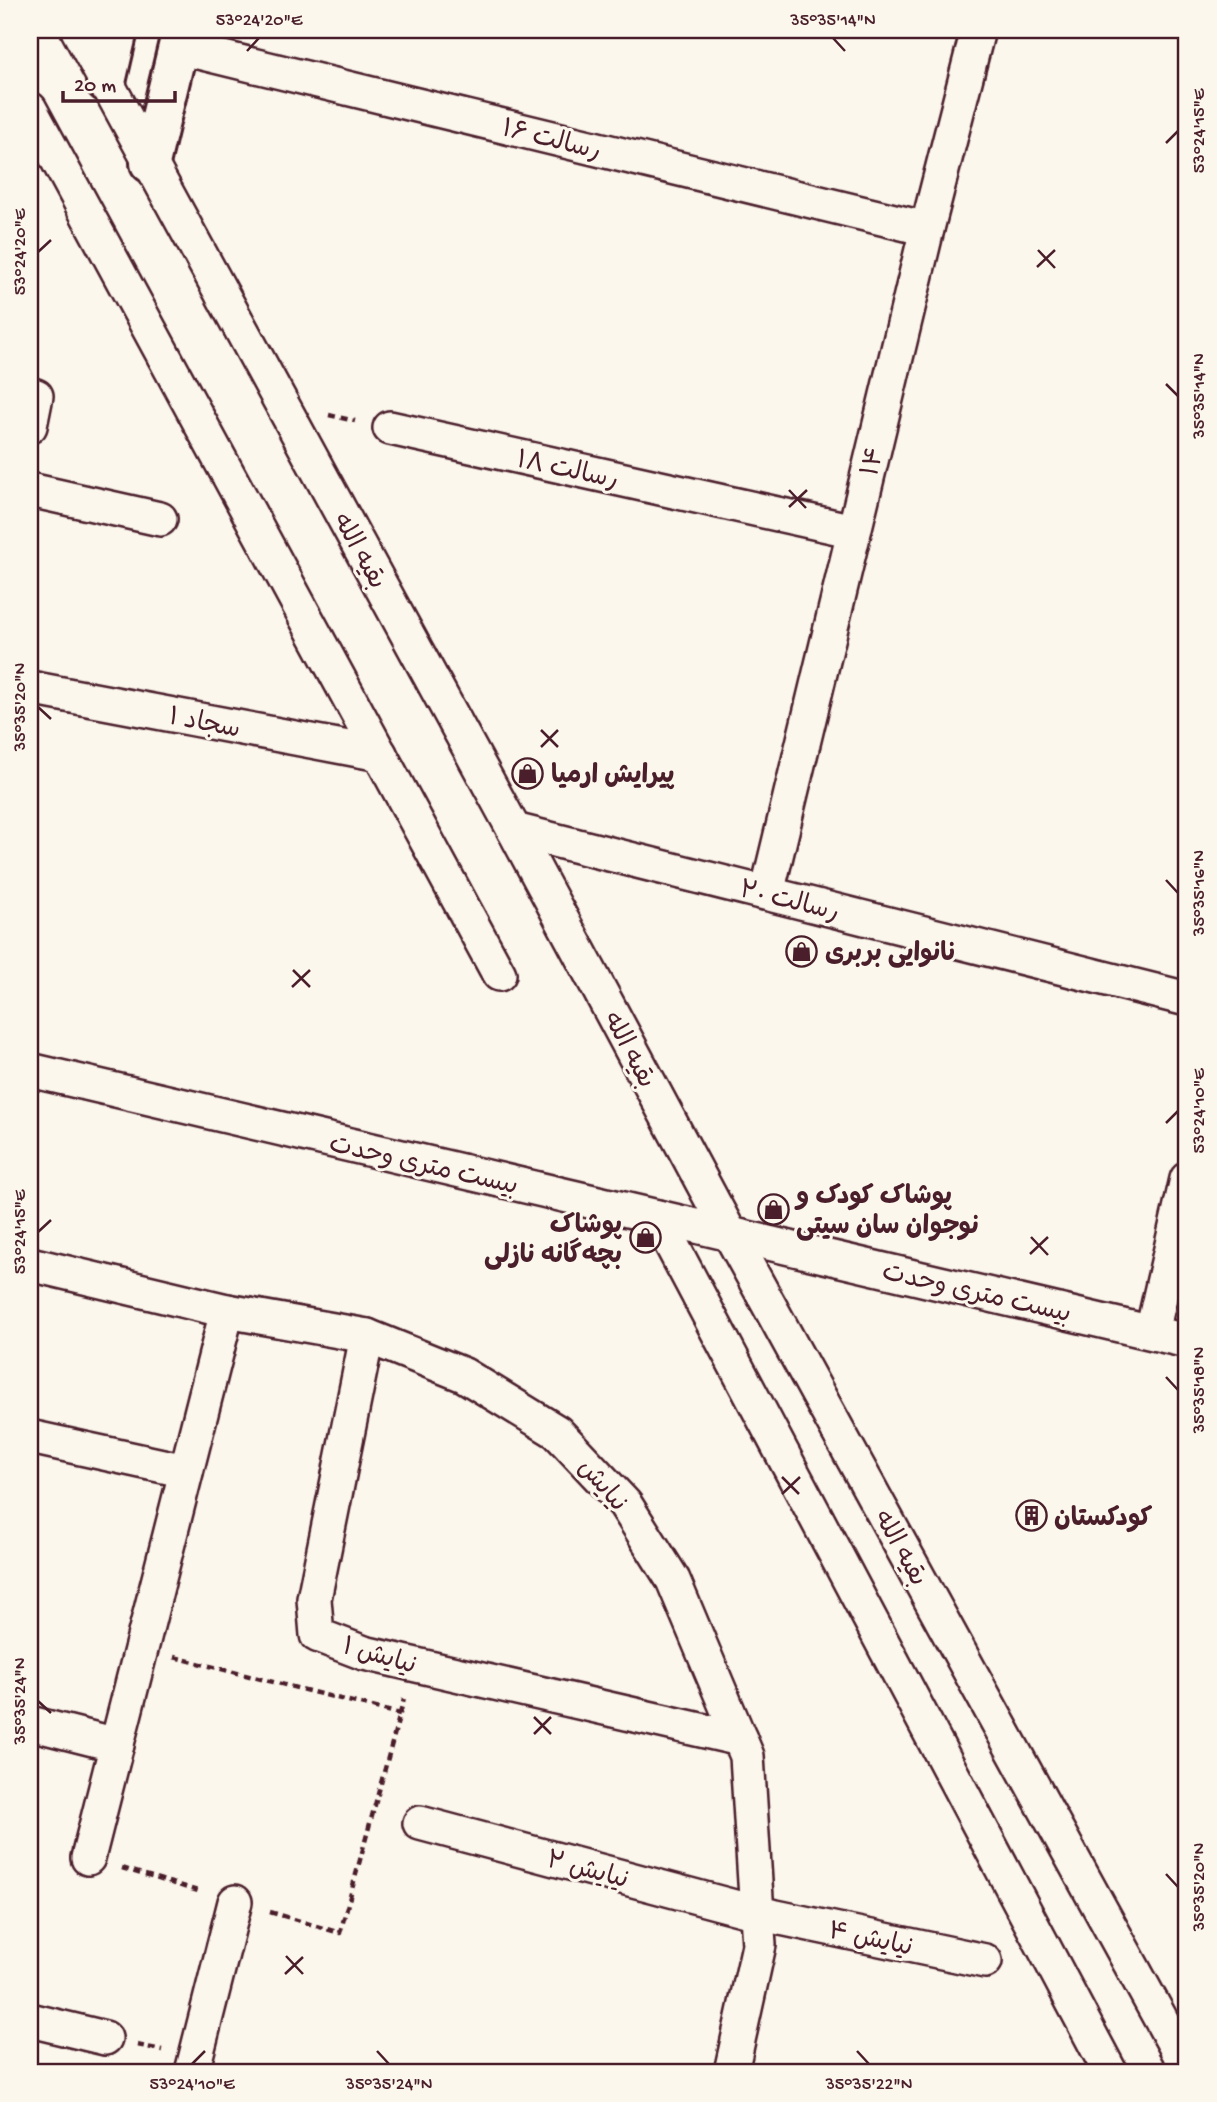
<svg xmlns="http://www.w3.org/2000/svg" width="1217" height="2102" viewBox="0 0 1217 2102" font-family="'Gochi Hand','Playpen Sans Arabic',sans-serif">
	<rect width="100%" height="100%" fill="#fbf7ec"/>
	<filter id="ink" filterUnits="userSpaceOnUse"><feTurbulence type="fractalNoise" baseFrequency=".0143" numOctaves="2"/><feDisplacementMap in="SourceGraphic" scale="14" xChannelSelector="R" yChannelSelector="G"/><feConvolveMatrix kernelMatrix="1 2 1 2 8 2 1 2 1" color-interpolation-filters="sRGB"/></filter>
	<g filter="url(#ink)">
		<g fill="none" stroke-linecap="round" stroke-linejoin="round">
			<defs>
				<g id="minor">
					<path d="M78 30 514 830 730 1234 1187 2067"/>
					<path d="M178 47 927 229"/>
					<path d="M30 109 499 974"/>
					<path d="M30 394 36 396 30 426"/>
					<path d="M390 428 854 531"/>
					<path d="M30 490 160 519"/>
					<path d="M30 688 380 754"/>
					<path d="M514 830 1187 999"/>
					<path d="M767 893 927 229 978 30"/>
					<path d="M30 1070 1187 1341"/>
					<path d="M657 1217 1110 2072"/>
					<path d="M30 1264 227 1311 367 1336 464 1375 557 1432 625 1504 673 1580 747 1756 759 1945 731 2072"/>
					<path d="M1152 1332 1187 1179"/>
					<path d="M367 1336 314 1599 317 1635 364 1653 740 1739"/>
					<path d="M30 1437 186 1471"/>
					<path d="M30 1723 117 1745"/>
					<path d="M420 1823 757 1913 985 1961"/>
					<path d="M88 1858 227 1311"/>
					<path d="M30 2020 105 2038"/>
					<path d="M192 2072 235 1902"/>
				</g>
				<g id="tertiary">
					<path d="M106 82 118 30"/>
					<path d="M150 163 182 30"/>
				</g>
			</defs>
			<use href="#minor" stroke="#4a1f2b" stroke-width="38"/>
			<use href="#tertiary" stroke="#4a1f2b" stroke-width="44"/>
			<g stroke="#4a1f2b" stroke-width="4.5" stroke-dasharray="7 5" stroke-linecap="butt">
				<path d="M329 415 355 421"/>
				<path d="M174 1657 400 1714"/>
				<path d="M122 1868 201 1892"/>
				<path d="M270 1912 340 1933 404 1699"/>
				<path d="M137 2045 162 2050"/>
				<path d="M229 2065 259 2072"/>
			</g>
			<use href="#minor" stroke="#fbf7ec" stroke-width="33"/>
			<use href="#tertiary" stroke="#fbf7ec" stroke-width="38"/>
		</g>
	</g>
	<path fill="none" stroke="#4a1f2b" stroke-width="2.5" d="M833 38 845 51M247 51 259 38M1166 143 1178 131M1038 250 1055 268M38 252 51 240M1037 267 1055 250M1166 384 1178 396M789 490 806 508M789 507 807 490M38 707 51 719M541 730 558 747M541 747 558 730M1166 880 1178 893M293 970 310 987M292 987 310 970M1166 1123 1178 1111M38 1232 51 1220M1031 1237 1048 1255M1030 1254 1048 1237M1166 1377 1178 1390M782 1477 799 1494M782 1494 800 1477M38 1701 51 1713M534 1717 551 1734M534 1734 551 1717M1166 1874 1178 1887M286 1956 303 1974M285 1974 303 1957M377 2051 389 2064M857 2051 869 2064M192 2064 205 2051"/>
	<defs>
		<symbol id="shop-ring" viewBox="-11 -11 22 22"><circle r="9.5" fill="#fbf7ec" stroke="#4a1f2b" stroke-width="1.5"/><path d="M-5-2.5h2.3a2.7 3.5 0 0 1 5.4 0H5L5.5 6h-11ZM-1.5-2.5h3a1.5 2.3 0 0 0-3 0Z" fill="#4a1f2b"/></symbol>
		<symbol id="building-ring" viewBox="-11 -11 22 22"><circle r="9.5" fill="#fbf7ec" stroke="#4a1f2b" stroke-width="1.5"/><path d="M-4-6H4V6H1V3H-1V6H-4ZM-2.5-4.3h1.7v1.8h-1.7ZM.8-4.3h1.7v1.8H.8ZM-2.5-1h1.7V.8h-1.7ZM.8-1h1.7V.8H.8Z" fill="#4a1f2b"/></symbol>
	</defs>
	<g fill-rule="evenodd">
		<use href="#shop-ring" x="510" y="756" width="35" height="35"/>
		<use href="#shop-ring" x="784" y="934" width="35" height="35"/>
		<use href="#shop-ring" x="756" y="1192" width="35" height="35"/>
		<use href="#shop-ring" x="628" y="1220" width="35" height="35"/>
		<use href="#building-ring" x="1014" y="1498" width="35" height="35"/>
	</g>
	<g text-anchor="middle" stroke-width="6" stroke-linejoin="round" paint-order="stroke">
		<g font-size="26" fill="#4a1f2b" stroke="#fbf7ec">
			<text transform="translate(552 138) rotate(14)" y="9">رسالت ۱۶</text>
			<text transform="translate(871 461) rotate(-76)" y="9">۱۴</text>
			<text transform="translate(568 468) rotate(12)" y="9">رسالت ۱۸</text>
			<text transform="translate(361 550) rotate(61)" y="9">بقیه الله</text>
			<text transform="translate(205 721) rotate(11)" y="9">سجاد ۱</text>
			<text transform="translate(790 899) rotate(14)" y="9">رسالت ۲۰</text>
			<text transform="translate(631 1049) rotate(62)" y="9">بقیه الله</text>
			<text transform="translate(424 1163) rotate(13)" y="9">بیست متری وحدت</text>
			<text transform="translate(977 1291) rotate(13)" y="9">بیست متری وحدت</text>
			<text transform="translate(604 1484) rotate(49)" y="9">نیایش</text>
			<text transform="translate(902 1547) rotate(61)" y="9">بقیه الله</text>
			<text transform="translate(380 1654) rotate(16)" y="9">نیایش ۱</text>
			<text transform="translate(588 1868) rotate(15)" y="9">نیایش ۲</text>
			<text transform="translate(871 1937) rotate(12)" y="9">نیایش ۴</text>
		</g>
		<g font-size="26" font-weight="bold" fill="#4a1f2b" stroke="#fbf7ec" text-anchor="start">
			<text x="551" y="782">پیرایش ارمیا</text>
			<text x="825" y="960">نانوایی بربری</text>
			<text x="796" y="1203">پوشاک کودک و<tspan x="796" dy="30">نوجوان سان سیتی</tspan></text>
			<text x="622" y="1232" text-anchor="end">پوشاک<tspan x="622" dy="30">بچه‌گانه نازلی</tspan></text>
			<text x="1054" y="1525">کودکستان</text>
		</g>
	</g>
	<rect width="1217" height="2102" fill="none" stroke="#fbf7ec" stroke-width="77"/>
	<path d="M63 91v10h112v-10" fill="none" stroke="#4a1f2b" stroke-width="3.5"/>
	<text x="74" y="91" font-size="21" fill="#4a1f2b" stroke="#fbf7ec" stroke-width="5" paint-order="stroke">20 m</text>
	<rect x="38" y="38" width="1140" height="2026" fill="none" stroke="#4a1f2b" stroke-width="2.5"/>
	<g font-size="18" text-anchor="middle" fill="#4a1f2b">
		<text x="259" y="25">53°24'20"E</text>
		<text x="833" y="25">35°35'14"N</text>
		<text transform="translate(1198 131) rotate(-90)" y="6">53°24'15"E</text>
		<text transform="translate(19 252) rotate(-90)" y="6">53°24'20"E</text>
		<text transform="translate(1198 396) rotate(-90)" y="6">35°35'14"N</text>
		<text transform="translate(19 707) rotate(-90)" y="6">35°35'20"N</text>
		<text transform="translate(1198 893) rotate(-90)" y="6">35°35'16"N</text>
		<text transform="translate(1198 1111) rotate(-90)" y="6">53°24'10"E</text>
		<text transform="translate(19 1232) rotate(-90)" y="6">53°24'15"E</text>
		<text transform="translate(1198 1390) rotate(-90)" y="6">35°35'18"N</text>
		<text transform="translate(19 1701) rotate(-90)" y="6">35°35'24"N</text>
		<text transform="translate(1198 1887) rotate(-90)" y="6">35°35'20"N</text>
		<text x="192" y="2089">53°24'10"E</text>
		<text x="389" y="2089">35°35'24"N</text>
		<text x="869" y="2089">35°35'22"N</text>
	</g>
</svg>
